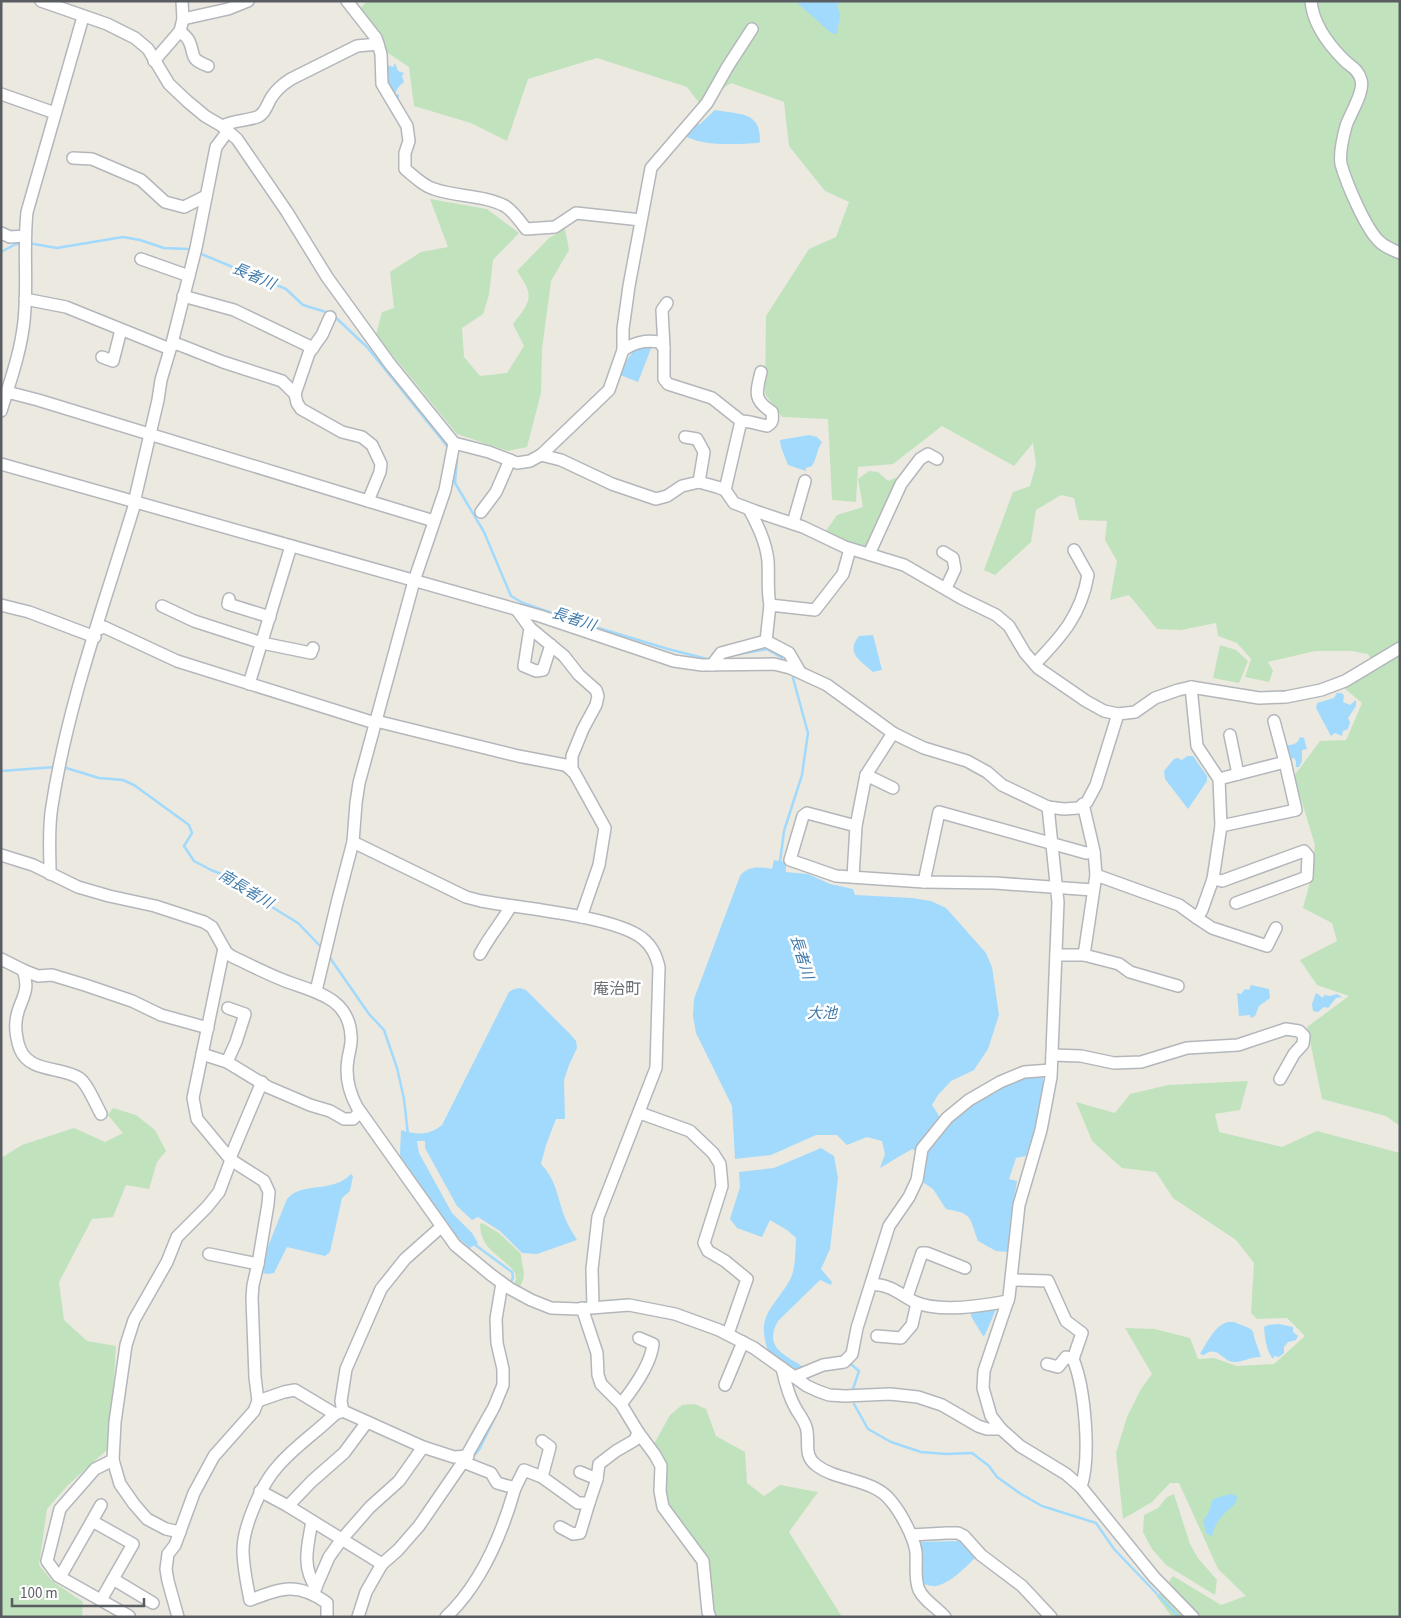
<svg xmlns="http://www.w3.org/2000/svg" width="1401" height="1618" viewBox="0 0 1401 1618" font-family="'Source Sans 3','Noto Sans JP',sans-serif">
	<rect width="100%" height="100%" fill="#ece9e1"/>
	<g fill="#c0e3bd">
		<path d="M367 1H1400V1126L1386 1116 1322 1099 1307 1027 1349 996 1317 985 1300 960 1337 941 1332 923 1303 908 1310 882 1315 845 1294 776 1320 741 1346 740 1362 703 1344 688 1376 669 1368 654 1352 651H1315L1268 662 1273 671 1269 682 1245 677 1251 659 1237 643 1218 636 1216 623 1181 630 1157 629 1129 595 1110 600 1117 561 1105 540 1107 521 1079 520 1074 498 1061 495 1036 510 1031 542 995 575 984 570 1013 492 1030 486 1036 464 1033 443 1014 466 942 426 893 464 858 467 856 502 832 500 828 419 782 417 765 394 766 316 809 249 836 237 849 202 825 191 789 146 784 102 731 83 700 104 687 87 597 58 528 79 507 141 471 123 414 106 409 67 385 51 359 10Z"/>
		<path d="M430 199 487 209 519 233 493 260 489 295 483 314 462 328 464 357 480 376 507 373 524 346 513 324C531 300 535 297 517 271L549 238 565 229 569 250 551 281 542 349 541 393 527 447 508 451 457 434 376 335 382 312 394 308 390 272 421 252 448 247Z"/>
		<path d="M869 471 878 472 888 481 898 477 868 547 849 545 826 531 837 515 863 507 858 479Z"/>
		<path d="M1220 645 1236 650 1248 661 1239 683 1213 678Z"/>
		<path d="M1248 1081 1240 1110 1215 1114 1219 1132 1282 1147 1317 1131 1400 1153V1617H1172L1157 1597 1173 1576 1221 1605 1246 1596 1218 1569 1179 1483H1170L1152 1502 1123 1519 1116 1453 1127 1417 1141 1389 1152 1374 1125 1328 1155 1329 1190 1338 1198 1359 1214 1358 1237 1366 1274 1364 1305 1336 1287 1318 1257 1319 1251 1313 1254 1263 1236 1240 1173 1198 1156 1172 1122 1168 1092 1141 1076 1102 1115 1113 1130 1094 1168 1085Z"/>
		<path d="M113 1108 136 1115 155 1130 166 1151 157 1162 149 1189 126 1185 113 1217 92 1219 59 1282 64 1320 87 1341 116 1346 109 1448 68 1485 47 1509 39 1565 52 1581 83 1602 82 1617H1V1158L22 1145 74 1128 105 1142 123 1133 108 1115Z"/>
		<path d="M482 1223 499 1233 521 1254C522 1271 528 1272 519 1289L514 1285 516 1279 515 1273C502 1255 480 1250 480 1224Z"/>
		<path d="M695 1404 706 1409 716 1436 745 1452 747 1483 764 1496 780 1485 818 1492 789 1532 842 1617H718L712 1608 704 1552 678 1521 666 1497 664 1461 654 1444 670 1415 682 1405Z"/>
		<path d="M1174 1494 1190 1544 1198 1558 1217 1580 1215 1595 1166 1565 1152 1549 1143 1532 1144 1515 1158 1508 1167 1497Z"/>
	</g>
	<g fill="#a1dafc">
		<path d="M795 1H842L837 5 840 15 837 34 831 33Z"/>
		<path d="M387 62V65L393 67 395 63 398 71 404 73 402 76 404 82C400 85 395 90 396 95L399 94V100L397 101 385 82Z"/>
		<path d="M715 110C739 115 761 110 760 142L758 143C738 144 701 147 684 135L691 126 700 124Z"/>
		<path d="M652 346 638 382 620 375 622 368 635 348Z"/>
		<path d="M809 435 817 437 822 442C817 449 817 458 812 466L806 468V471L788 465 781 447 780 440Z"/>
		<path d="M873 635 882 670 873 672C861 661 845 653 859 636Z"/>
		<path d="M1337 693H1342L1344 696 1343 702 1350 705 1356 700V706L1348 718 1350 722 1348 729 1343 731 1342 736 1335 733 1331 736 1316 708 1317 703 1334 698Z"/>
		<path d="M1300 737 1304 738 1307 749 1302 750V761L1299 767H1296V761L1294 758 1291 759 1285 745C1293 745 1297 745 1300 737Z"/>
		<path d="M1187 756H1193L1207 776V781L1188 809 1165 779 1164 771 1174 759 1177 758 1182 760Z"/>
		<path d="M774 860 786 862V872L808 874 830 884 853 889 855 895 912 898 931 901 946 908 986 953 992 967 999 1015 988 1049 974 1070 951 1081 938 1095 932 1105 941 1119 916 1151 912 1149 880 1168 885 1154 882 1141 867 1137 847 1145 837 1135H816L771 1155 735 1159 732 1106 696 1033 693 1016 694 999 740 876C748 865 760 867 772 869Z"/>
		<path d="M1251 985 1269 989 1270 998 1259 1006 1255 1016 1251 1018 1250 1015 1239 1016 1237 993 1241 994 1245 989 1249 990Z"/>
		<path d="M520 988 526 990 570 1034 576 1041 577 1048 569 1065 564 1080 565 1119H556L546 1145 541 1164C557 1181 557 1197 565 1218 568 1226 573 1233 577 1240L537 1254 522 1253 500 1231 478 1217 472 1220 457 1206 425 1148V1141H417L419 1153 452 1213 472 1233 478 1243 470 1248 454 1234 402 1163 400 1154 401 1130C417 1135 428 1136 442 1125L509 992 514 989Z"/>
		<path d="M1316 993 1323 998 1324 995 1330 996 1337 994 1342 997 1336 998 1328 1008 1324 1007 1318 1012 1313 1011 1312 1004Z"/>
		<path d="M1042 1074C1047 1096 1033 1134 1026 1156L1016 1158 1009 1179 1017 1181 1010 1223 1009 1252 996 1251 978 1241C969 1216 973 1214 946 1209L933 1189 921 1181 925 1150 942 1129 966 1108 1020 1077Z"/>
		<path d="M821 1148 834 1156 838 1178 830 1249 821 1269 832 1282 831 1285 820 1280 778 1321C763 1348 785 1355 805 1368L799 1371 769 1353C754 1314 775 1308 791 1278 796 1266 795 1251 796 1238L787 1230 770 1220 762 1237 737 1228 730 1219 740 1187 739 1172 774 1168Z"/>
		<path d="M351 1174 353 1176 350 1191 342 1198 330 1252 325 1256 287 1247 274 1273 267 1274 263 1273 267 1249 287 1199C302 1181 332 1194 351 1174Z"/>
		<path d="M995 1308 996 1309 985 1335 983 1336 972 1318 970 1311Z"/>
		<path d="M1228 1322H1234L1251 1329 1253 1332 1255 1340 1261 1357C1251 1356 1238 1365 1229 1361 1221 1357 1216 1346 1204 1355L1200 1354C1207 1343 1215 1325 1228 1322Z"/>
		<path d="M1279 1324 1293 1327V1332L1298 1336 1296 1340 1288 1342 1284 1347V1353L1279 1357 1274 1356 1273 1359C1266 1350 1265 1339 1264 1327L1268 1325Z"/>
		<path d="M1230 1494 1237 1496 1236 1503C1225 1513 1214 1521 1212 1537L1206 1533 1203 1521 1208 1514 1213 1499Z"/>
		<path d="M961 1541 969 1546 975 1558C966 1567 949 1584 936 1586 932 1587 925 1584 921 1583L917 1542Z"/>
	</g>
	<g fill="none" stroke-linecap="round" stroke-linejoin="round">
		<g stroke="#a1dafc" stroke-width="2.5">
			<path d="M28 243 57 248 123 237 140 240 164 248 188 249 192 251"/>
			<path d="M1 252 16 244H22"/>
			<path d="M199 253 286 289 303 305 329 313"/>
			<path d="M334 316 367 347 447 446"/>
			<path d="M457 459 455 483 484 532 511 596 523 603 572 620 668 649 711 660"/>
			<path d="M734 655 767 649 782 658"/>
			<path d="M63 767 99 778 123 780 134 785 189 825 192 833 184 846 194 861 211 870 237 880 267 904 298 923 323 949"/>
			<path d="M1 771 55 767"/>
			<path d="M780 862 784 831 802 775 808 733 793 678"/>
			<path d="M328 955 369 1014 384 1030 397 1068 404 1099 408 1135"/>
			<path d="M474 1244 512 1272 513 1278 510 1283"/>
			<path d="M847 1365H852L859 1371 853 1389"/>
			<path d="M854 1404 868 1429 891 1442 921 1452 946 1454 972 1453 989 1466 997 1477 1021 1494 1042 1506 1096 1523 1114 1549 1179 1617"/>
			<path d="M472 1458 480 1448 496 1415"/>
		</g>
		<defs>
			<g id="minor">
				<path d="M41 1 107 24 135 38 148 49 169 84 187 101 205 116 222 126 237 139 287 212 327 277 390 364 454 443 489 452 517 463 530 461 541 455 561 460 612 484 656 499 667 496 682 486 699 482 717 487 725 490 734 503 755 511 803 527 845 547 904 565 961 598 996 615 1009 626 1025 653 1038 668 1086 701 1104 711 1118 714 1135 712 1155 698 1178 690 1191 687 1259 698 1286 697 1321 690 1345 681 1400 648"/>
				<path d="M347 1 376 38 378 44"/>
				<path d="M1311 1C1313 24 1329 45 1344 60 1351 67 1359 70 1361 80 1365 91 1350 114 1346 126 1343 137 1339 152 1341 164 1346 182 1366 230 1380 242 1385 247 1393 250 1400 253"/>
				<path d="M183 19 228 9 248 1"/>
				<path d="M180 31C183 34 187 37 189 41 196 56 188 58 208 66"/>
				<path d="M154 61 180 31 183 19 182 1"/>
				<path d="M1 94 55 113"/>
				<path d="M222 126C234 120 246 121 257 117 265 114 267 105 271 98 276 90 283 84 291 79L357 46 378 44 381 54 382 84 407 126 409 141 405 153V169C414 176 423 186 434 189 456 197 484 195 505 206 513 211 520 221 526 229L555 227 576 213 641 220"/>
				<path d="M73 158 92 159 141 180 165 202 184 207 206 196"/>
				<path d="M1 233 10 237 25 236"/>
				<path d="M141 259 189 276"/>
				<path d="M183 296 234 310 313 348"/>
				<path d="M25 299 66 307 170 349"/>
				<path d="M172 343 180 345 223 362 282 381 295 394 297 403 301 409 342 432 362 437 372 445 381 464 380 472 368 501 434 521"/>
				<path d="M664 348 662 310 667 303"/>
				<path d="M623 350C636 342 645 340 659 342L664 348V379L668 384 712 398 741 421 725 490"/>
				<path d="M102 357 113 361 121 330"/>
				<path d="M7 392 38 400 368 501"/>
				<path d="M295 394 309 353 322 335 330 317"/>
				<path d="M1 411C10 382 21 351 24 321 28 285 23 248 27 212L83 17"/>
				<path d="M741 421 750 422 767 426C773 423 773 419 772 412 753 400 756 393 761 372"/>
				<path d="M685 437 697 439 704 452 699 482"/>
				<path d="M541 455 609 390 623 350V329L629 286 651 168 707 103 728 66 752 29"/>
				<path d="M1 464 540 616 674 661 702 665 774 664 790 668 827 685 893 733 909 741 924 748 967 761 987 772 1002 785 1048 807 1064 809 1078 808 1087 802 1096 785 1118 714"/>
				<path d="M749 509C758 526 766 542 768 561 769 576 767 590 770 605"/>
				<path d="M481 512 496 492 510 460"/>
				<path d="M793 523 805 481"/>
				<path d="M943 552 953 558 955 569 946 588"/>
				<path d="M869 554 901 484 920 459 928 454 937 459"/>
				<path d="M229 599 228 604 270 617"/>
				<path d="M1 605 29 612 95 637"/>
				<path d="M162 606 194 621 262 643 311 653 313 648"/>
				<path d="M517 610 530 628 564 656 579 675 596 690 598 696 596 705 583 729 572 756V771"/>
				<path d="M530 628 524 666 536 671 543 670 551 645"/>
				<path d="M97 630 104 627 177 661 375 723"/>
				<path d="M766 641 770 605 815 610 843 574 850 549"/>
				<path d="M1035 664C1062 636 1081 615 1088 575L1074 550"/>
				<path d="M712 665 721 653 766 641 789 653 800 672"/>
				<path d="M249 684 291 546"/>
				<path d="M376 721 518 756 565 765 574 772 605 828 599 865 581 917"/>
				<path d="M1274 721 1285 762"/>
				<path d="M893 733 866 775 856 826 807 813 803 816 790 860 836 876 924 882 995 883 1093 890"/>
				<path d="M1230 735 1238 774"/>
				<path d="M866 775 893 788"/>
				<path d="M1219 779 1285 762 1296 810 1221 826"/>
				<path d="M1083 804 1094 851 1096 875 1084 955"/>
				<path d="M1048 807 1058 902 1051 1077 1041 1130 1019 1205 1009 1297 984 1371 983 1388 991 1416 1001 1429 1020 1446 1066 1474 1081 1487 1154 1577 1193 1617"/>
				<path d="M353 842 466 897 481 901C520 908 613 916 642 938 652 946 656 955 659 967L656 1068 598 1217 592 1269 593 1307"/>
				<path d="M1 855 33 865 78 887 109 896 155 906 204 922 212 927 226 952 231 956C248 964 265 973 283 980 313 992 349 996 351 1036 352 1044 349 1052 348 1059 345 1076 349 1092 357 1107L455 1245 490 1274 509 1288 531 1300 551 1308 578 1309 629 1305 675 1314 719 1330 754 1348 807 1386 818 1391 829 1395 845 1396 890 1394 918 1397 942 1405 978 1426 987 1429H1001"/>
				<path d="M50 874C50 851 48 828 52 806 68 702 105 603 135 503L136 494 158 400 161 380 172 343 196 248 216 147 228 131"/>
				<path d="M1096 875 1179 905 1197 918 1202 910 1213 879 1221 826 1219 779 1197 746 1191 687"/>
				<path d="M853 877 856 826"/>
				<path d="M1213 879 1222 881 1304 851 1308 856 1307 877 1236 903"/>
				<path d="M924 882 939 812 1086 853 1094 852"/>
				<path d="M1197 918 1212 928 1267 946 1276 928"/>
				<path d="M480 954C489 937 501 923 511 906"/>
				<path d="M1056 955H1084L1119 964 1130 972 1178 986"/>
				<path d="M1 959 23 970C32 994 17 1002 16 1022 15 1029 17 1042 20 1049 30 1073 60 1066 79 1078 87 1083 96 1105 101 1114"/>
				<path d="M23 970 38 976 52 975 85 985 132 1001 161 1015 208 1028"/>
				<path d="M316 991 337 903 353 842 356 803 359 783 414 581 445 490 454 443"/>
				<path d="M202 1054 227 1062 268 1087 310 1105 330 1111 344 1119H353L360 1112"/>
				<path d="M1052 1055 1081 1056 1114 1063 1141 1062 1187 1048 1238 1045 1286 1029 1299 1031 1304 1036 1303 1044 1294 1054 1280 1079"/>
				<path d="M227 1062 236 1042 245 1014 228 1008"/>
				<path d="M640 1113 690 1131 713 1153 720 1164 722 1186 704 1243 708 1251 725 1261 747 1279 728 1334"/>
				<path d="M230 1158 262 1082"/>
				<path d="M441 1227 405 1259 381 1289 346 1369 341 1401 343 1411 423 1447 454 1457 468 1456"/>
				<path d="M209 1254 258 1264"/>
				<path d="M1012 1280 1048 1281 1066 1321 1082 1333 1073 1359C1085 1388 1091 1457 1081 1487"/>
				<path d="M872 1284C877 1285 883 1285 887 1287 897 1290 906 1298 915 1302 940 1313 982 1306 1008 1301"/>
				<path d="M907 1297 922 1253H927L965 1268"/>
				<path d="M877 1336 901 1338 912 1325 917 1303"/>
				<path d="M1047 1364 1058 1367 1066 1357 1073 1359"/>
				<path d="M782 1368C785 1381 788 1395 795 1407 799 1415 806 1422 807 1431 809 1444 804 1456 816 1465 838 1482 873 1478 891 1501 901 1513 914 1537 916 1552 917 1564 914 1578 919 1590 925 1602 937 1607 945 1617"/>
				<path d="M794 1377 823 1365 844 1362 852 1354 857 1328 889 1226 909 1197 917 1180 922 1149 947 1118 969 1100 1000 1082 1024 1072 1051 1070"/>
				<path d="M725 1385 743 1342"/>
				<path d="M258 1401 284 1392 295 1390 335 1414"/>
				<path d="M621 1404C633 1389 651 1364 653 1344L639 1338"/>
				<path d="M638 1432 655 1455 661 1466 660 1491 663 1507 703 1561 708 1612 710 1617"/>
				<path d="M542 1441 550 1447 542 1477"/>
				<path d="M113 1460 95 1469 60 1509 47 1561 58 1576 129 1616"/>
				<path d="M463 1462 491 1473 497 1483 515 1488 524 1470 542 1477 578 1503H589L597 1479 599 1464 616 1451 635 1440 638 1432 621 1404 601 1384 598 1375 597 1353 582 1308"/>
				<path d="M580 1472 597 1479"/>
				<path d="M260 1491 288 1506 382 1564"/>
				<path d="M288 1506 312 1481 344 1453 367 1422"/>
				<path d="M92 1521 101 1505"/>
				<path d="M312 1521C308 1546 301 1565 316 1588"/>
				<path d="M560 1527 573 1534 580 1533 589 1503"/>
				<path d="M180 1532 166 1529 147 1519 134 1504 120 1484 113 1460 115 1422 126 1345 134 1320 167 1262 177 1237 207 1207 219 1192 231 1160"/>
				<path d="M911 1535 947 1533H958L964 1536 981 1555 1022 1586 1051 1617"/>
				<path d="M60 1577 92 1521 133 1544 101 1600"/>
				<path d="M113 1579 153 1603"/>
				<path d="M313 1594 329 1557 342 1539 370 1507 399 1481 423 1447"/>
				<path d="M178 1617 168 1581 166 1569 168 1554 175 1545 194 1493 214 1456 254 1411 258 1401 255 1377 252 1298 253 1285 258 1264 268 1204 269 1192 264 1181 231 1160 197 1119 193 1098 224 948"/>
				<path d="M327 1617V1603C297 1582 282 1588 250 1600 247 1584 243 1567 243 1550 243 1527 262 1483 278 1466 295 1446 317 1432 335 1414L343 1411"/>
				<path d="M358 1617 366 1592 382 1564 398 1550 419 1526 463 1462 494 1407 503 1385V1369L497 1343 496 1319 502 1283"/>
				<path d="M446 1617C482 1583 502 1534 515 1488"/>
			</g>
		</defs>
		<use href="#minor" stroke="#b3b7bb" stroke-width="14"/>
		<use href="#minor" stroke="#fff" stroke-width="11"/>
	</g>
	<g text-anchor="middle" stroke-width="5" stroke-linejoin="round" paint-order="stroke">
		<g font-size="15" font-style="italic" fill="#407bac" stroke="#fff">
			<text transform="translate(254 276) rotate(23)" y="5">長者川</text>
			<text transform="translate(574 619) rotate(18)" y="5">長者川</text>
			<text transform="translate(246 889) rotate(31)" y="5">南長者川</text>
			<text transform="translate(802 957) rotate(73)" y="5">長者川</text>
			<text x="822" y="1018">大池</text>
		</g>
		<g font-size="16" fill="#6a6f73" stroke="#fff">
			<text x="617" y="994">庵治町</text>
		</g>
	</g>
	<rect width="1401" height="1618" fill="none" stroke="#595d61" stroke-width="5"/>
	<path d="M12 1598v8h132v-8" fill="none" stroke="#595d61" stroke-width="2.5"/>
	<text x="20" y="1598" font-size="15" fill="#595d61" stroke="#ffffff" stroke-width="4" paint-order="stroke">100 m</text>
</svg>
